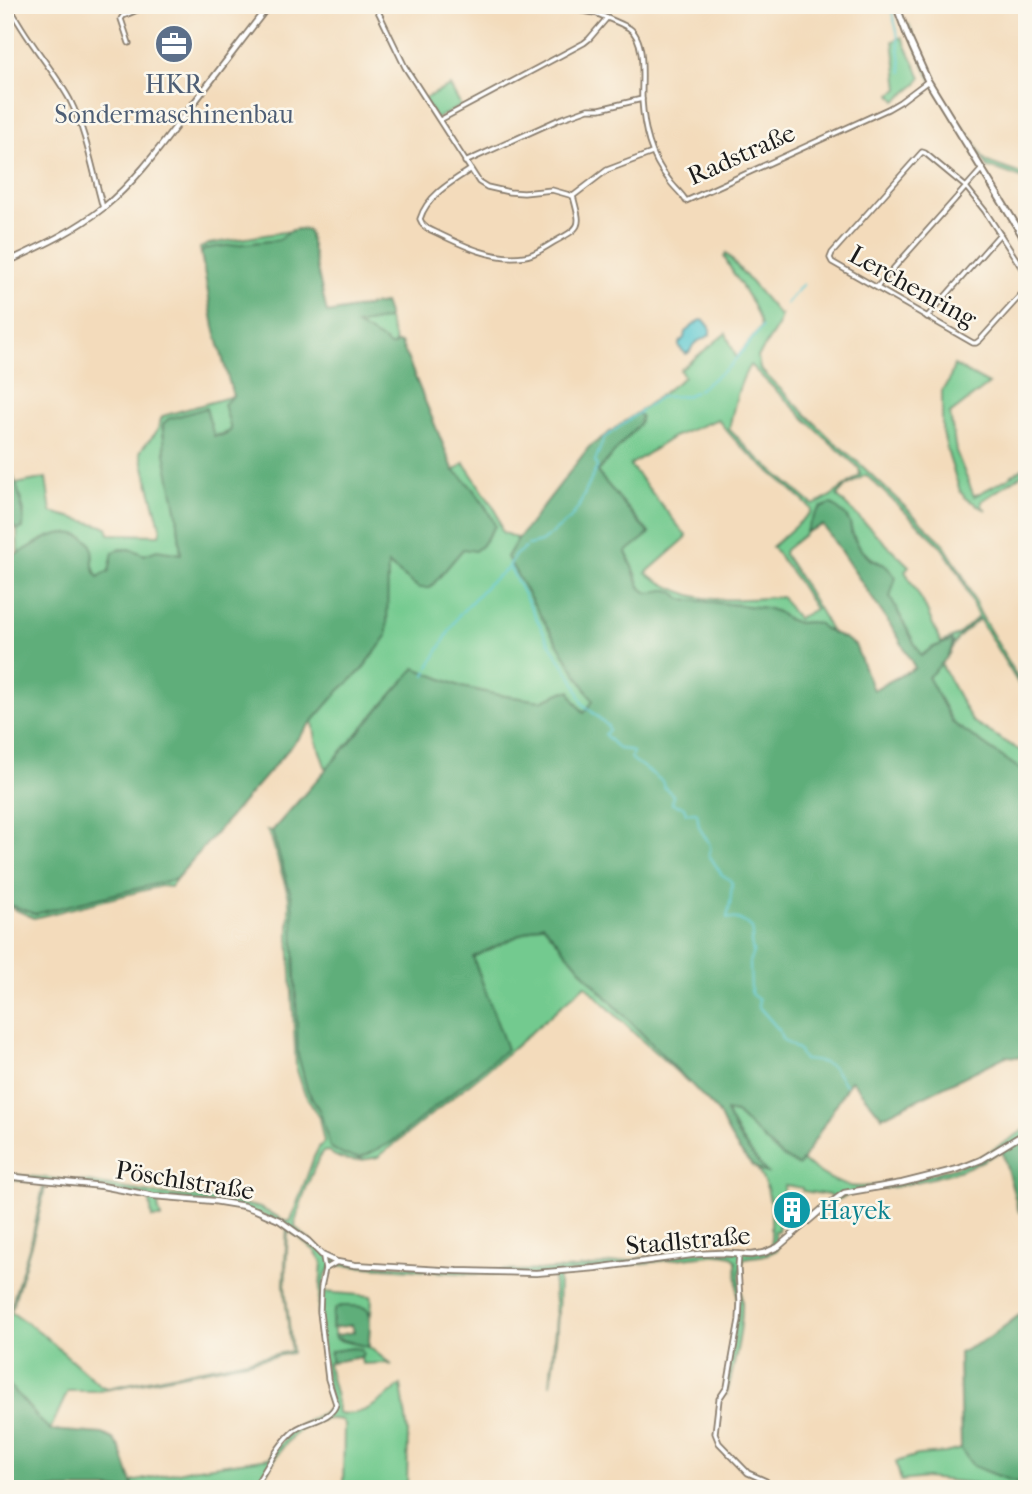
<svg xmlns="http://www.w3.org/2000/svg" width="1032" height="1494" viewBox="0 0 1032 1494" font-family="'IM FELL French Canon',serif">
	<rect width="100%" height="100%" fill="#fbf7ec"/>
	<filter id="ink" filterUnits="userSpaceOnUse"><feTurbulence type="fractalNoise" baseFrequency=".0143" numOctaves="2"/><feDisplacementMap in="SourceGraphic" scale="14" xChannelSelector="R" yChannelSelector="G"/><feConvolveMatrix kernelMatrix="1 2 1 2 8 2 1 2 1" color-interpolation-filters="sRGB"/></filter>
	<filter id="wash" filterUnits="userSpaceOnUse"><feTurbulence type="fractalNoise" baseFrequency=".00686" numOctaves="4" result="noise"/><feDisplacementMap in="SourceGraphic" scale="28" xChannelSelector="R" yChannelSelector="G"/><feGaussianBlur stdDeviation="1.57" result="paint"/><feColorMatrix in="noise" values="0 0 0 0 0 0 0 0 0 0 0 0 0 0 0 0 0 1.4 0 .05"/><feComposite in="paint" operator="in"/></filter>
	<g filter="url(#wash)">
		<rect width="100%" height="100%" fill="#f3dbbb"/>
		<g fill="#73ca8f" stroke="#487356" stroke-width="2" fill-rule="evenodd">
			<path d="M909 25 928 68 940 92 955 118 974 141 983 158 990 163 1027 176V180L996 169 988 168 971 139 953 117 942 98 928 74 908 29Z"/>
			<path d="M902 37 921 77 917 84 896 101 891 94 899 89 893 41Z"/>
			<path d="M450 86 461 106 436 119 423 99Z"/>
			<path d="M290 231 279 240 205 249 201 253 200 248 209 244Z"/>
			<path d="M726 253 780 316 781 315 778 326 758 357 760 369 831 439 860 464 942 542 961 572 980 613 1027 694V698L979 619 959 637 953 646V642L949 640 931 648 921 656 890 596 885 565C865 557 854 545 850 523L821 507 816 513 807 530 809 531 785 550 784 554 803 583 827 623 830 631 810 622 798 623 787 619 778 612 766 608 681 599 659 591C642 599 640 587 636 574 633 566 629 559 626 552L649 533 597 472 639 424 641 417 637 413 684 377 680 370 726 333 736 357 738 356 761 327C755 301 735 280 724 256ZM750 365 822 435 859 468 860 475C847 484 827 501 813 505L749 450 729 429C734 407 738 384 750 365ZM718 419C743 456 782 477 811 509L810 513 772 547 797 580 815 609 797 619 782 597C756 598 715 603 690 595 675 590 659 582 646 573L687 537 630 465 673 437ZM866 475 940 545 959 573 978 617 958 635 941 643 924 604 905 571 909 566 837 496 845 487Z"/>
			<path d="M388 319 396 343 394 346H390L384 341 359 328 356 325Z"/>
			<path d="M954 365 989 384 950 414 956 451 974 496 1005 480 1027 465V471L982 501V506L986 510 965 498 960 491 949 457 942 429V390L949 381Z"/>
			<path d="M233 396 230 400 231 430C216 442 180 430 162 427L177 514 181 555 171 552 144 555 132 549H120L109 571 98 578C89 564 95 558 91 546 89 540 84 537 79 535 57 528 35 542 18 556L17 530 23 528 24 511 16 484 46 478 51 512 107 527 109 534 159 535 161 530 140 452C144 444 151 440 156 432 161 426 158 422 163 416Z"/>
			<path d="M464 463 496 511 502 532 518 539 507 557 534 605 593 701 584 714 574 700 565 691 541 701 499 695 462 687 415 668 326 769 316 740 313 721 339 691 361 671 387 636V564L419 588H430L463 549 481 546 495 526C490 510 469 480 454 471Z"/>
			<path d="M941 664 972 721 1027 755V774L953 723 928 677Z"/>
			<path d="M267 830 272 831 292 898 298 1055 307 1089 320 1112 330 1147 343 1155 360 1158 392 1142 506 1049 473 957 543 924 591 981 689 1083 635 1034 585 985 509 1052 378 1157C360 1161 343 1164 328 1151L322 1152C313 1169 297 1209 295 1227 306 1237 318 1250 332 1257 349 1265 387 1265 406 1266 459 1269 513 1273 566 1269 607 1266 647 1256 687 1252 700 1251 712 1251 725 1251 740 1251 757 1255 771 1246V1207L767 1188 758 1170 766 1172C749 1152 736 1134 726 1111L736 1113 780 1155 799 1165 802 1161C816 1170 833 1183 850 1186 869 1191 952 1170 971 1161 991 1152 1009 1140 1027 1128V1136C1005 1149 983 1163 958 1171 938 1177 916 1182 894 1187 873 1191 850 1189 832 1204L833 1199 829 1195 802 1191V1188L785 1185 779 1205 783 1207 778 1231H775L777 1250 766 1255 745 1258C737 1271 741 1286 742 1301 743 1331 734 1364 727 1393L725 1386 738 1310 736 1261 732 1256 722 1254 691 1257 559 1274C559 1315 557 1345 550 1385L556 1318 553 1275 473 1274 336 1265C325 1270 324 1279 323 1290L324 1292 371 1296 372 1298 371 1314 367 1309 332 1320 335 1338 342 1341 369 1347 392 1365 385 1363 362 1364 361 1357 363 1353 353 1348 331 1352 330 1355 333 1362 328 1363C330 1380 338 1396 338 1413 365 1418 381 1400 401 1385L408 1432 407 1489H343L344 1424 341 1420C299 1411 273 1459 257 1489H134L132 1482 191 1469 269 1458 291 1430 330 1409 332 1406 326 1378 318 1309 322 1262 315 1251 296 1235 288 1231 285 1287 292 1353 100 1391H68L50 1430 37 1417 5 1380V1316H8L32 1238 44 1183 5 1179V1174L88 1182 156 1194 222 1199 260 1208 288 1222 291 1220 314 1157 319 1147 324 1142 319 1118 304 1092 296 1067 289 937V898L272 841ZM46 1183 96 1187 148 1198 150 1202 152 1218H161L158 1207 160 1201 164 1200C207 1202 250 1203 287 1228L284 1285 291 1351 108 1388 101 1386 40 1332 11 1312 35 1231Z"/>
			<path d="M176 879 171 887 161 886 34 918 5 905V903L35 914Z"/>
			<path d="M961 1449 973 1466 1009 1480 1027 1484V1489L926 1478 901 1481 896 1462 918 1455 945 1453Z"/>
		</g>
		<g fill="#5eae7a" stroke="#3d654b" stroke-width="2">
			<path d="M297 229 308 230 310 237 327 313 384 303 388 314V319L357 325 384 341 390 346H393L396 343H401L454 471C469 480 489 510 495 526L481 546 475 551 463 549 430 588H419L388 564 387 636 361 671 339 691 176 879 35 914 5 903V558C31 553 49 526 78 535 83 536 89 540 91 545 95 557 89 564 98 577L109 571 113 552C124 547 133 549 144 555L157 550 181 554 177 514 165 454 163 424 168 419 206 408 214 436 225 435 231 430 224 404 233 396 214 327 201 253 205 249 215 247 279 240 290 231Z"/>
			<path d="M637 413 641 416 639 424 597 472 649 534 626 552C629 559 638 585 641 588 654 602 664 578 681 599L766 608 778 612 787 619 798 623 810 622 818 623 824 629 844 638 855 645 873 690 915 668 897 635 823 525 809 531H806C814 517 815 507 832 504L846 516 850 523 852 536 862 551 871 560 885 565 896 577 890 597 921 656 932 648 952 640C954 655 938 667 928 677L953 723 1027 774V1058L1006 1056 882 1117 851 1080 799 1166 780 1155 736 1113 726 1111C734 1134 751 1154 767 1173 745 1168 727 1132 718 1112L591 981 543 924 473 957 507 1049 392 1142 360 1158 343 1155 330 1147 320 1112 307 1089 298 1055 292 898 272 831 415 668 462 687 499 695 541 701 565 691H570L574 700 584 713 593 701 534 605 507 557 518 539 589 447Z"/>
			<path d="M5 459C17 481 24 504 23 528L17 530 9 521 5 522Z"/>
			<path d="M1027 1136V1216L1019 1212 1002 1151Z"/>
			<path d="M341 1306C348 1306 359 1305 365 1308 374 1312 368 1337 369 1347L335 1338 334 1336 354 1332 352 1325 332 1328 333 1314 336 1308Z"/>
			<path d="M1027 1309V1484L1009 1480 973 1466 961 1449 959 1353 989 1338Z"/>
			<path d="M353 1348 361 1349 363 1353 361 1357 333 1362 331 1360V1351Z"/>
			<path d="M5 1380 37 1417 50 1430 103 1434 113 1439 120 1448 134 1489H5Z"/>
		</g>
		<path fill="#5bc8d0" stroke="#3c7276" stroke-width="2" d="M700 320 705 321 710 327V335C705 339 698 340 694 344 690 349 692 352 686 354L679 347V343L684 338 685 332Z"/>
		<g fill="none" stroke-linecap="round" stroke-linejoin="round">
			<g stroke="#5bc8d0" stroke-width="2">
				<path d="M890 5 897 31 902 72"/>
				<path d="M786 304 803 284"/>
				<path d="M698 390 730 366 762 327"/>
				<path d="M528 545 541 542 570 519 578 508 597 467 595 461 604 438 660 397 686 396 695 392"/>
				<path d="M525 548 515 555 509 566 551 646 574 681 583 704 608 726 609 730 605 734 606 736 619 749 630 750 633 752 631 757 633 760 662 781 664 787 673 795 672 804 684 807 686 813 695 812 697 813C698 817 698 822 699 826 703 838 714 842 709 855L722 875 729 879 732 883 730 904 727 918 738 919 749 925 752 929 753 934 751 942 753 952 750 961 751 994 759 1000 758 1006 779 1030 782 1039 798 1050 804 1060C830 1062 832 1063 845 1085"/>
				<path d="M429 667 458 616 489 583 508 568"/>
				<path d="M425 675 427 671"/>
			</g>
		</g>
	</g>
	<g filter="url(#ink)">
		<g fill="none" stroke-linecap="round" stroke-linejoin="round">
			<defs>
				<g id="minor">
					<path d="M9 5C25 39 52 67 70 100 87 134 93 172 103 208"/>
					<path d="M375 5 405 67 479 182 487 187 509 192 524 193 552 190 573 196 607 170 652 153"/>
					<path d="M564 5C574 11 584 11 595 13 600 15 624 25 629 28 647 40 641 81 642 100 644 129 650 157 669 180 674 188 681 192 686 201L888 109 900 102 928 81"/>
					<path d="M129 43 121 19 123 16 149 5"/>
					<path d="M440 120 584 43 589 39 607 18"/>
					<path d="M465 162 560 119 588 109H600L642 99"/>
					<path d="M470 170C451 182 427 196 420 219L423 225 427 228C456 242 492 262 525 256 535 255 545 247 554 242 583 226 581 227 573 196"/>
					<path d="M1027 276 985 211 966 187 925 153 922 152 832 253 830 258 832 262 973 343H976L980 340 1027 288"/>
					<path d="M877 287 982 169"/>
					<path d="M927 317 1000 234"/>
					<path d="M739 1254 738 1268 740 1301 739 1320 727 1387 719 1399 715 1433 719 1443 748 1473 766 1481 769 1489"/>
					<path d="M325 1269 337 1262"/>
					<path d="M253 1489C266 1470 277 1445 295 1430 307 1421 332 1420 336 1404L328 1379 320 1312 321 1287 325 1269 323 1257"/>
				</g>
				<g id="tertiary">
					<path d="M5 263C39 247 73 232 103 208 135 182 159 149 184 116 212 79 241 42 269 5"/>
					<path d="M5 1176 102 1186 154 1196 214 1201 244 1206 256 1210 279 1220 308 1241 322 1255 337 1262 355 1265 457 1271 536 1273 596 1268 698 1254 720 1253 751 1255 764 1253 778 1247 821 1210 844 1193 902 1183 958 1169 981 1160 1027 1132"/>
				</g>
				<path id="secondary" d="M896 5 908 37 928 81 1027 243"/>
			</defs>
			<use href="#minor" stroke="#887c6c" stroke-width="7"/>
			<use href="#tertiary" stroke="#887c6c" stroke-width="8"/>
			<use href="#secondary" stroke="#887c6c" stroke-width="9"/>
			<use href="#minor" stroke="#fff" stroke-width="3.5"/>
			<use href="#tertiary" stroke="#fff" stroke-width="4.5"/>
			<use href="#secondary" stroke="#fff" stroke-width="5"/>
		</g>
	</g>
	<defs>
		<symbol id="office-disc" viewBox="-11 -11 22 22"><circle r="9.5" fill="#5c6f8a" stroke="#fbf7ec"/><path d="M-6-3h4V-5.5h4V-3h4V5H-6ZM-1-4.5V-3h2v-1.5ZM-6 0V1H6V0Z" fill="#fff"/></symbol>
		<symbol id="building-disc" viewBox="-11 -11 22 22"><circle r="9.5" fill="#0f9aa8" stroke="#fbf7ec"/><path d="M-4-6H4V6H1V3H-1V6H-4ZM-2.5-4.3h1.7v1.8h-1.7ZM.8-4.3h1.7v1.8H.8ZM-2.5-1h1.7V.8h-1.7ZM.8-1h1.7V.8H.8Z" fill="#fff"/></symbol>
	</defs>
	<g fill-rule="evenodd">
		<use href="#office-disc" x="152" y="22" width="44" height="44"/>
		<use href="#building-disc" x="770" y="1188" width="44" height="44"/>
	</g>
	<g text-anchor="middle" stroke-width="5" stroke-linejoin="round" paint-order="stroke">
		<g font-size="26" fill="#4e5e75" stroke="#fbf7ec">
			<text x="174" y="93">HKR<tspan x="174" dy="30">Sondermaschinenbau</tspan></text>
		</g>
		<g font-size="26" fill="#1c1c1c" stroke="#fbf7ec">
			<text transform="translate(741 154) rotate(-24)" y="9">Radstraße</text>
			<text transform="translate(913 286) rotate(29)" y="9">Lerchenring</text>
			<text transform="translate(185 1180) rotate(9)" y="9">Pöschlstraße</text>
			<text transform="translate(688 1240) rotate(-5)" y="9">Stadlstraße</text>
		</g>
		<g font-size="26" fill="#0d838f" stroke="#fbf7ec" text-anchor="start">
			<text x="819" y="1219">Hayek</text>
		</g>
	</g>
	<rect width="1032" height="1494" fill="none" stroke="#fbf7ec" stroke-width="28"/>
</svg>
